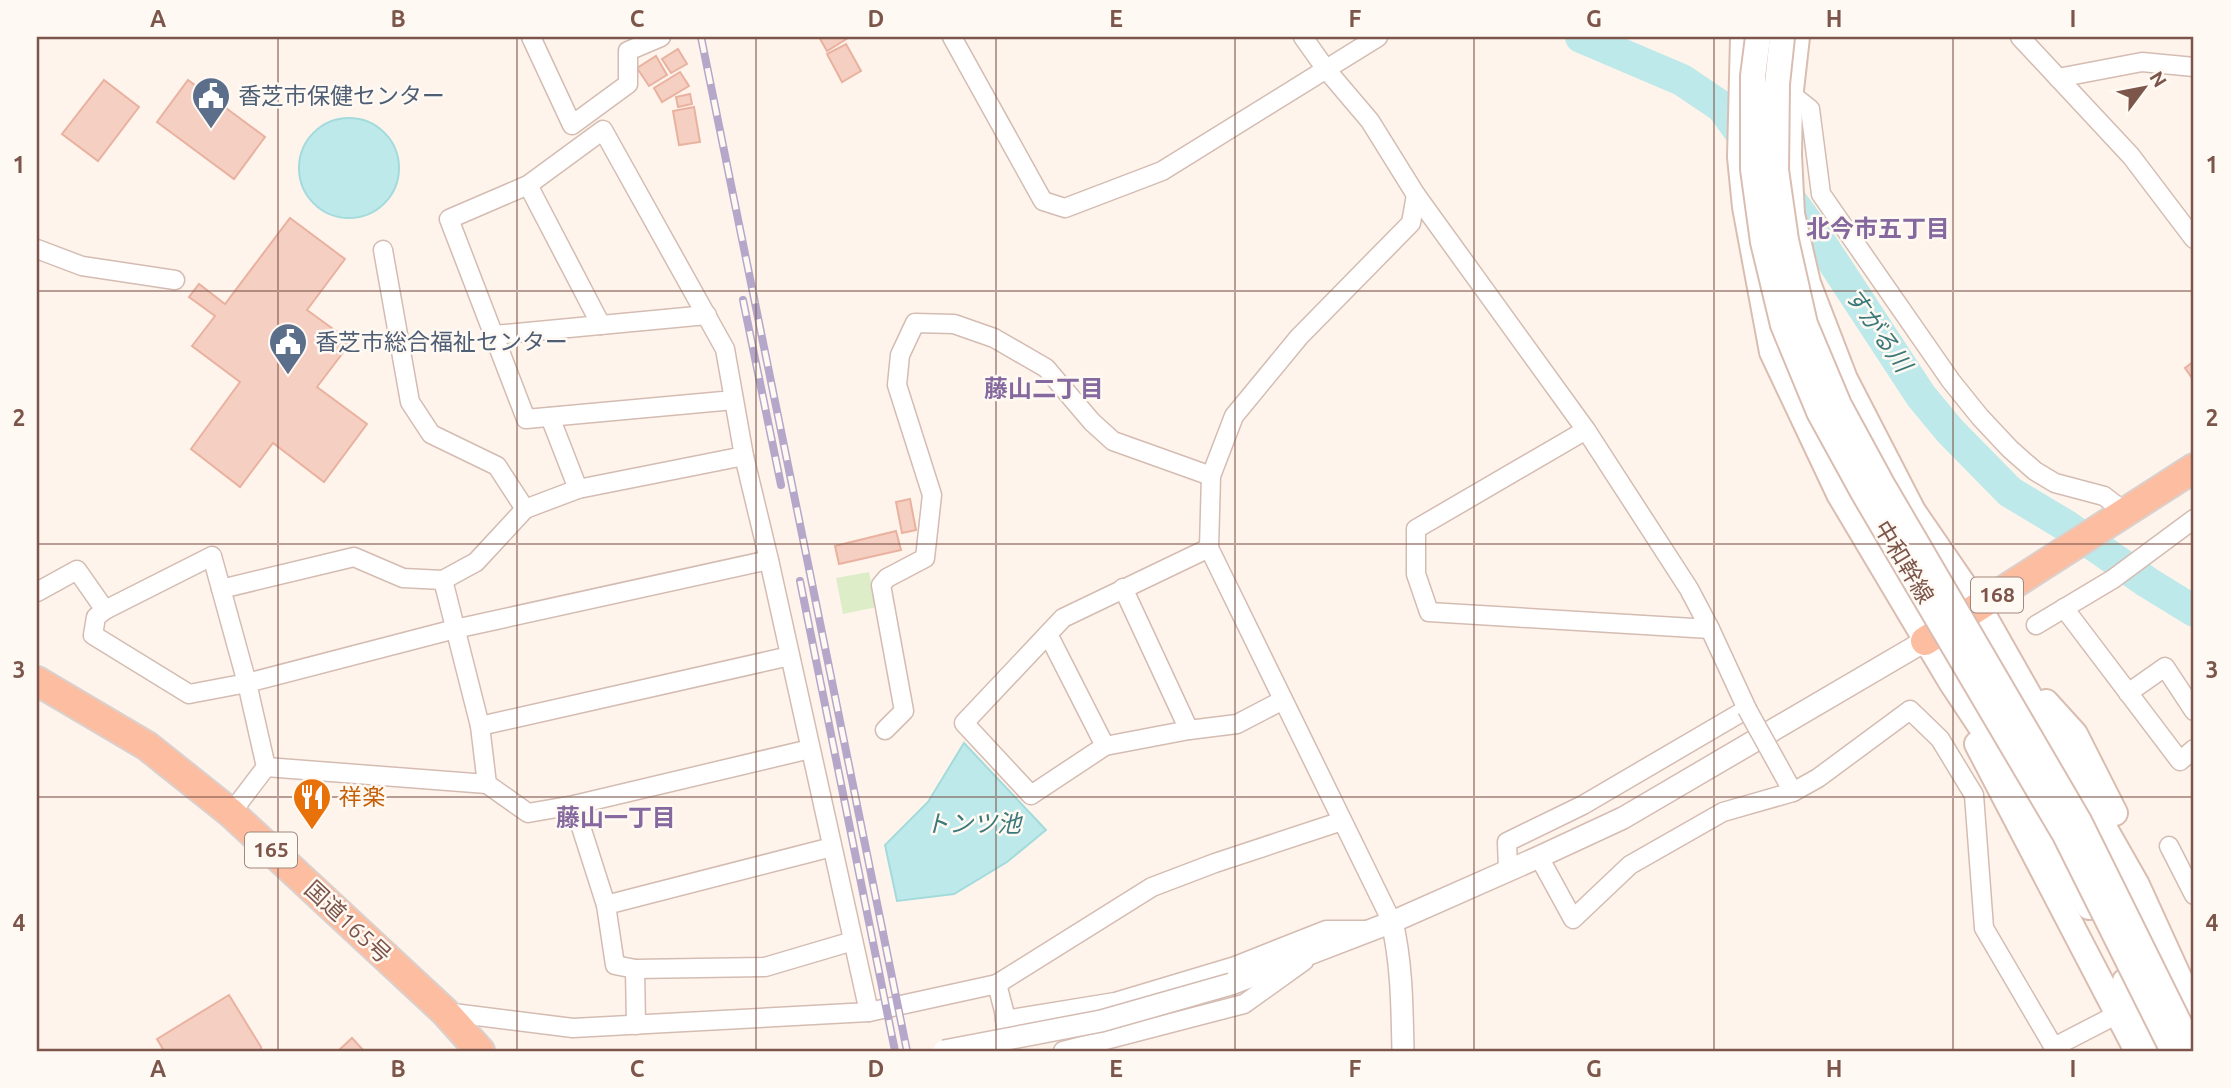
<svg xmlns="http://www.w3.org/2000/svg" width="2231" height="1088" viewBox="0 0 2231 1088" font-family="Ubuntu,'Noto Sans JP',sans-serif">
	<rect width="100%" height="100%" fill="#fef4eb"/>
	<path fill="#dcedc8" d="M869 572 877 607 843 614 836 578Z"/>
	<g fill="#bde9ea" stroke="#a3dbdc" stroke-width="2">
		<circle cx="349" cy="168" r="50"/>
		<path d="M964 743 1046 830 1007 862 954 894 897 901 885 845 928 802Z"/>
	</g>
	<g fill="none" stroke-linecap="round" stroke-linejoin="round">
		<g stroke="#bde9ea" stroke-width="32">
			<path d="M1581 37 1682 80 1722 107 1754 151"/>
			<path d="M1781 187 1811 228 1921 396 1950 431 2010 492 2065 525 2147 582 2194 611"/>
		</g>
	</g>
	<g fill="#f5cfc1" stroke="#e9b2a0" stroke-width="2">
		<path d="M819 37H847L848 38 827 51Z"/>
		<path d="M846 44 861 71 842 82 827 54Z"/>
		<path d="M678 49 687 64 671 73 662 59Z"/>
		<path d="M656 56 667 75 649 86 637 68Z"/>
		<path d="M680 72 689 86 662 102 654 88Z"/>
		<path d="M104 80 139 107 98 161 62 134Z"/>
		<path d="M188 80 265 137 234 179 157 122Z"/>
		<path d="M690 94 692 104 678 107 676 97Z"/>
		<path d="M694 107 700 142 679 145 673 111Z"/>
		<path d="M290 218 345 259 307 310 351 342 317 387 367 424 324 482 273 443 240 487 191 449 240 382 192 346 215 316 189 297 199 284 225 304Z"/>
		<path d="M2194 361V381L2185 368Z"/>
		<path d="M910 499 916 530 902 533 896 502Z"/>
		<path d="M896 531 901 550 839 564 835 546Z"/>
		<path d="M229 995 261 1047V1051H164L157 1039Z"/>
		<path d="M352 1038 364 1051H338Z"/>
	</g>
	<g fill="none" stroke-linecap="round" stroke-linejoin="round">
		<defs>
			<g id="minor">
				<path d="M531 37 572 125 628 84V51L661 37"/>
				<path d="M952 37 1043 201 1065 208 1162 171 1378 37"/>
				<path d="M1303 37 1325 68 1370 121 1416 195 1586 430 1689 589 1710 629 1747 709 1583 805 1507 842 1508 870"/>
				<path d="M2020 37 2131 156 2194 239"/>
				<path d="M2058 78 2142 62 2194 67"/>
				<path d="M1791 94 1810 109 1821 194 1951 381 1980 417 2010 449 2035 471 2055 483 2104 496 2125 512"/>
				<path d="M528 185 601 325"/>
				<path d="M37 249 82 266 175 280"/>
				<path d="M383 250 410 402 431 434 497 466 525 509"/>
				<path d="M494 335 707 315"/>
				<path d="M550 417 578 489"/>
				<path d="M1586 430 1416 529V574L1429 612 1710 629"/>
				<path d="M1209 548 1063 618 964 723 1031 795 1105 746 1189 730 1237 724 1283 700"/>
				<path d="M443 580 480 726 487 784 528 813 574 805 810 749"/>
				<path d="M1123 588 1189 730"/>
				<path d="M221 589 354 557 403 578 443 580 476 562 525 509 578 489 744 456"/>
				<path d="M37 592 77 570 105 610"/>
				<path d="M2064 608 2180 761 2194 749"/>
				<path d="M2036 625 2113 579 2194 519"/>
				<path d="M1048 634 1105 746"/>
				<path d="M2128 693 2165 667 2194 711"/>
				<path d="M480 726 790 656"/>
				<path d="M885 730 904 711 881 585 887 578 925 558 932 495 897 385 900 355 915 323 954 324 994 338 1046 368 1092 422 1113 441 1211 476"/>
				<path d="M266 767 487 784"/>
				<path d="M1783 774 1793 792 1818 778 1910 710 1940 739 1974 795 1984 928 2056 1051"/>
				<path d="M574 805 606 905 832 847"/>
				<path d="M231 813 266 767 247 683 212 556 105 610 96 617 93 635 189 694 247 683 455 629 769 560"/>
				<path d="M2169 846 2194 895"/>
				<path d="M1539 857 1573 919 1630 865 1723 812 1793 792"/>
				<path d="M606 905 615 965 635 969 765 967 853 941"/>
				<path d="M1392 922 1209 548 1211 476 1234 416 1299 337 1411 223 1416 195"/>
				<path d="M635 969 636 1025"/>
				<path d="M445 1012 573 1028 869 1012 769 560 744 456 725 349 603 130 528 185 449 219 526 419 734 400"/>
				<path d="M869 1012 997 984"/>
				<path d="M1005 1020 1115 1002 1235 966 1326 930H1366"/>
				<path d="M2054 1047 2118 1014"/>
				<path d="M1009 1051 1004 1011 997 984 1152 887 1215 863 1342 821"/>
				<path d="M1063 1051 1244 1004 1304 961"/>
			</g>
			<g id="tertiary">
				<path d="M1392 922C1402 964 1402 1008 1403 1051"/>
				<path d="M1231 984 1392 922 1539 857 1623 818 1925 641"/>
			</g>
			<g id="secondary">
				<path d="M1743 37 1740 157 1745 207 1772 352 1839 494 1951 682 2018 783 2089 907"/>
				<path d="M1797 37 1790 99 1789 155 1792 214 1808 283 1845 379 1913 511 1979 607 2137 885 2194 1010"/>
				<path d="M2046 702 2075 734 2115 813"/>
				<path d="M1977 744 2137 1051"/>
				<path d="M2125 981 2158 1051"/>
			</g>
			<g id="trunk">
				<path d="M1925 641 2194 468"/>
				<path d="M37 681 147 746 231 813 445 1012 480 1051"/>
			</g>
		</defs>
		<use href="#minor" stroke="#d4bcb2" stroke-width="21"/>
		<use href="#tertiary" stroke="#d4bcb2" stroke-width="24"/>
		<use href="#secondary" stroke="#dabdb1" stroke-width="28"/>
		<use href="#trunk" stroke="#dad0cd" stroke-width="32"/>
		<use href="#minor" stroke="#fff" stroke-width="18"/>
		<use href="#tertiary" stroke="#fff" stroke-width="21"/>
		<use href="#secondary" stroke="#fff" stroke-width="24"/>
		<use href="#trunk" stroke="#fdbda0" stroke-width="28"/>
		<defs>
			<g id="rail">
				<path d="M701 37 907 1051"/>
				<path d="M743 300 781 485"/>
				<path d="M800 581 895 1051"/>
			</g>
		</defs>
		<use href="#rail" stroke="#b5a7ca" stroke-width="8"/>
		<use href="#rail" stroke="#fff9f3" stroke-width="5" stroke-dasharray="16" stroke-linecap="butt"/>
		<defs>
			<path id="minor-bridge" d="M1747 709 1783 774"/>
			<path id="tertiary-bridge" d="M944 1051 1101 1021 1231 984"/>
			<g id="secondary-bridge">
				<path d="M1758 37 1753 76V169L1763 242 1783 325 1819 412 1864 494 2065 835 2173 1051"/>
				<path d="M1782 37 1777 84 1776 170 1786 240 1805 324 1839 405 1882 484 2079 821 2193 1051"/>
			</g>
		</defs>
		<use href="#minor-bridge" stroke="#d4bcb2" stroke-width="21" stroke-linecap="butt"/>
		<use href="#tertiary-bridge" stroke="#d4bcb2" stroke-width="24" stroke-linecap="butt"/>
		<use href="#secondary-bridge" stroke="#dabdb1" stroke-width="28" stroke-linecap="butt"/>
		<use href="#minor-bridge" stroke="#fff" stroke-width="18"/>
		<use href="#tertiary-bridge" stroke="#fff" stroke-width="21"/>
		<use href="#secondary-bridge" stroke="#fff" stroke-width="24"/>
	</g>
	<path fill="none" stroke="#7c564b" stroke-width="2" stroke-opacity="0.55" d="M278 37V1051M517 37V1051M756 37V1051M996 37V1051M1235 37V1051M1474 37V1051M1714 37V1051M1953 37V1051M37 291H2194M37 544H2194M37 797H2194"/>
	<defs>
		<symbol id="civic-pin" viewBox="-11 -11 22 30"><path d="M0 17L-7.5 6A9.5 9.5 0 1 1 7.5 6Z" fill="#5c6f8a" stroke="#fff9f3"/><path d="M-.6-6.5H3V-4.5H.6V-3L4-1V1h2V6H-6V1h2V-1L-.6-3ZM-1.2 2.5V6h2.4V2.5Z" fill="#fff"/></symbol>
		<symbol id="restaurant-pin" viewBox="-11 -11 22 30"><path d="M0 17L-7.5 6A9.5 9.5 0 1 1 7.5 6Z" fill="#e8710a" stroke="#fff9f3"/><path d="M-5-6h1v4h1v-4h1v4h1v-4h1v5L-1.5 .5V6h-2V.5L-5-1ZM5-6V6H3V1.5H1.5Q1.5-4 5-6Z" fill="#fff"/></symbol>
	</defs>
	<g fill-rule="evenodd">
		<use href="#civic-pin" x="189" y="74" width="44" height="60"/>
		<use href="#civic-pin" x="266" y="320" width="44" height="60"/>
		<use href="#restaurant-pin" x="290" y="775" width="44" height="60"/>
	</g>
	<g text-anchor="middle" stroke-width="5" stroke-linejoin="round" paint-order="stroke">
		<g fill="#fff9f3" stroke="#a3877d" stroke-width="2">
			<rect x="1971" y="577.5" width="52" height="35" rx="5"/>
			<rect x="245" y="832.5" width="52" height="35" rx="5"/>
		</g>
		<g font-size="21" font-weight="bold" fill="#7c564b">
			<text x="1997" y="602">168</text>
			<text x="271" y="857">165</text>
		</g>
		<g font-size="23" fill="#4e5e75" stroke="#fff9f3" text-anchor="start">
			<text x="238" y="104">香芝市保健センター</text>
			<text x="315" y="350">香芝市総合福祉センター</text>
		</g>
		<g font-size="23" fill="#7c564b" stroke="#fff9f3">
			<text transform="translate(1904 562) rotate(59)" y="8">中和幹線</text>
			<text transform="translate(348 922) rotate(43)" y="8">国道165号</text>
		</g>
		<g font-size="23" fill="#c56008" stroke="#fff9f3" text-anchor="start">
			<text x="339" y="805">祥楽</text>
		</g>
		<g font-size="24" font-weight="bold" fill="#84689e" stroke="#fff9f3">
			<text x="1878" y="237">北今市五丁目</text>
			<text x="1044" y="397">藤山二丁目</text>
			<text x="616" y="826">藤山一丁目</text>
		</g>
		<g font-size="24" font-style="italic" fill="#3a787a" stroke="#fff9f3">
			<text transform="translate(1878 330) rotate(55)" y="8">すがる川</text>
			<text x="973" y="832">トンツ池</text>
		</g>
	</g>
	<rect width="2231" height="1088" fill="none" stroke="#fff9f3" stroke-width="77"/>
	<g transform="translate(2144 88) rotate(58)" stroke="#fff9f3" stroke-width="5" paint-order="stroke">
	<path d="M0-5L12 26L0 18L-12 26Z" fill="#7c564b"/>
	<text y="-10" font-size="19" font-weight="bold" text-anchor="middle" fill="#7c564b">N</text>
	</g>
	<rect x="38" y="38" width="2154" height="1012" fill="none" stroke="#7c564b" stroke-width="2.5"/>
	<g font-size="23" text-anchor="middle" font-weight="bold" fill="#7c564b">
		<text x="158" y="27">A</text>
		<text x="398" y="27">B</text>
		<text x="637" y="27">C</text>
		<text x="876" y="27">D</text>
		<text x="1116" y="27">E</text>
		<text x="1355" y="27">F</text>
		<text x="1594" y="27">G</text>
		<text x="1834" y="27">H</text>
		<text x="2073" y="27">I</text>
		<text x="19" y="173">1</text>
		<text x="2212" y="173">1</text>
		<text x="19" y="426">2</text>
		<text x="2212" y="426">2</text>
		<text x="19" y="678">3</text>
		<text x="2212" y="678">3</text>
		<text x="19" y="931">4</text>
		<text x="2212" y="931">4</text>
		<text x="158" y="1077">A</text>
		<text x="398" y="1077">B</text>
		<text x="637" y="1077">C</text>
		<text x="876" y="1077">D</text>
		<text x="1116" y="1077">E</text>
		<text x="1355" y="1077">F</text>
		<text x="1594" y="1077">G</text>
		<text x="1834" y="1077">H</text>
		<text x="2073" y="1077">I</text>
	</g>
</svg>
